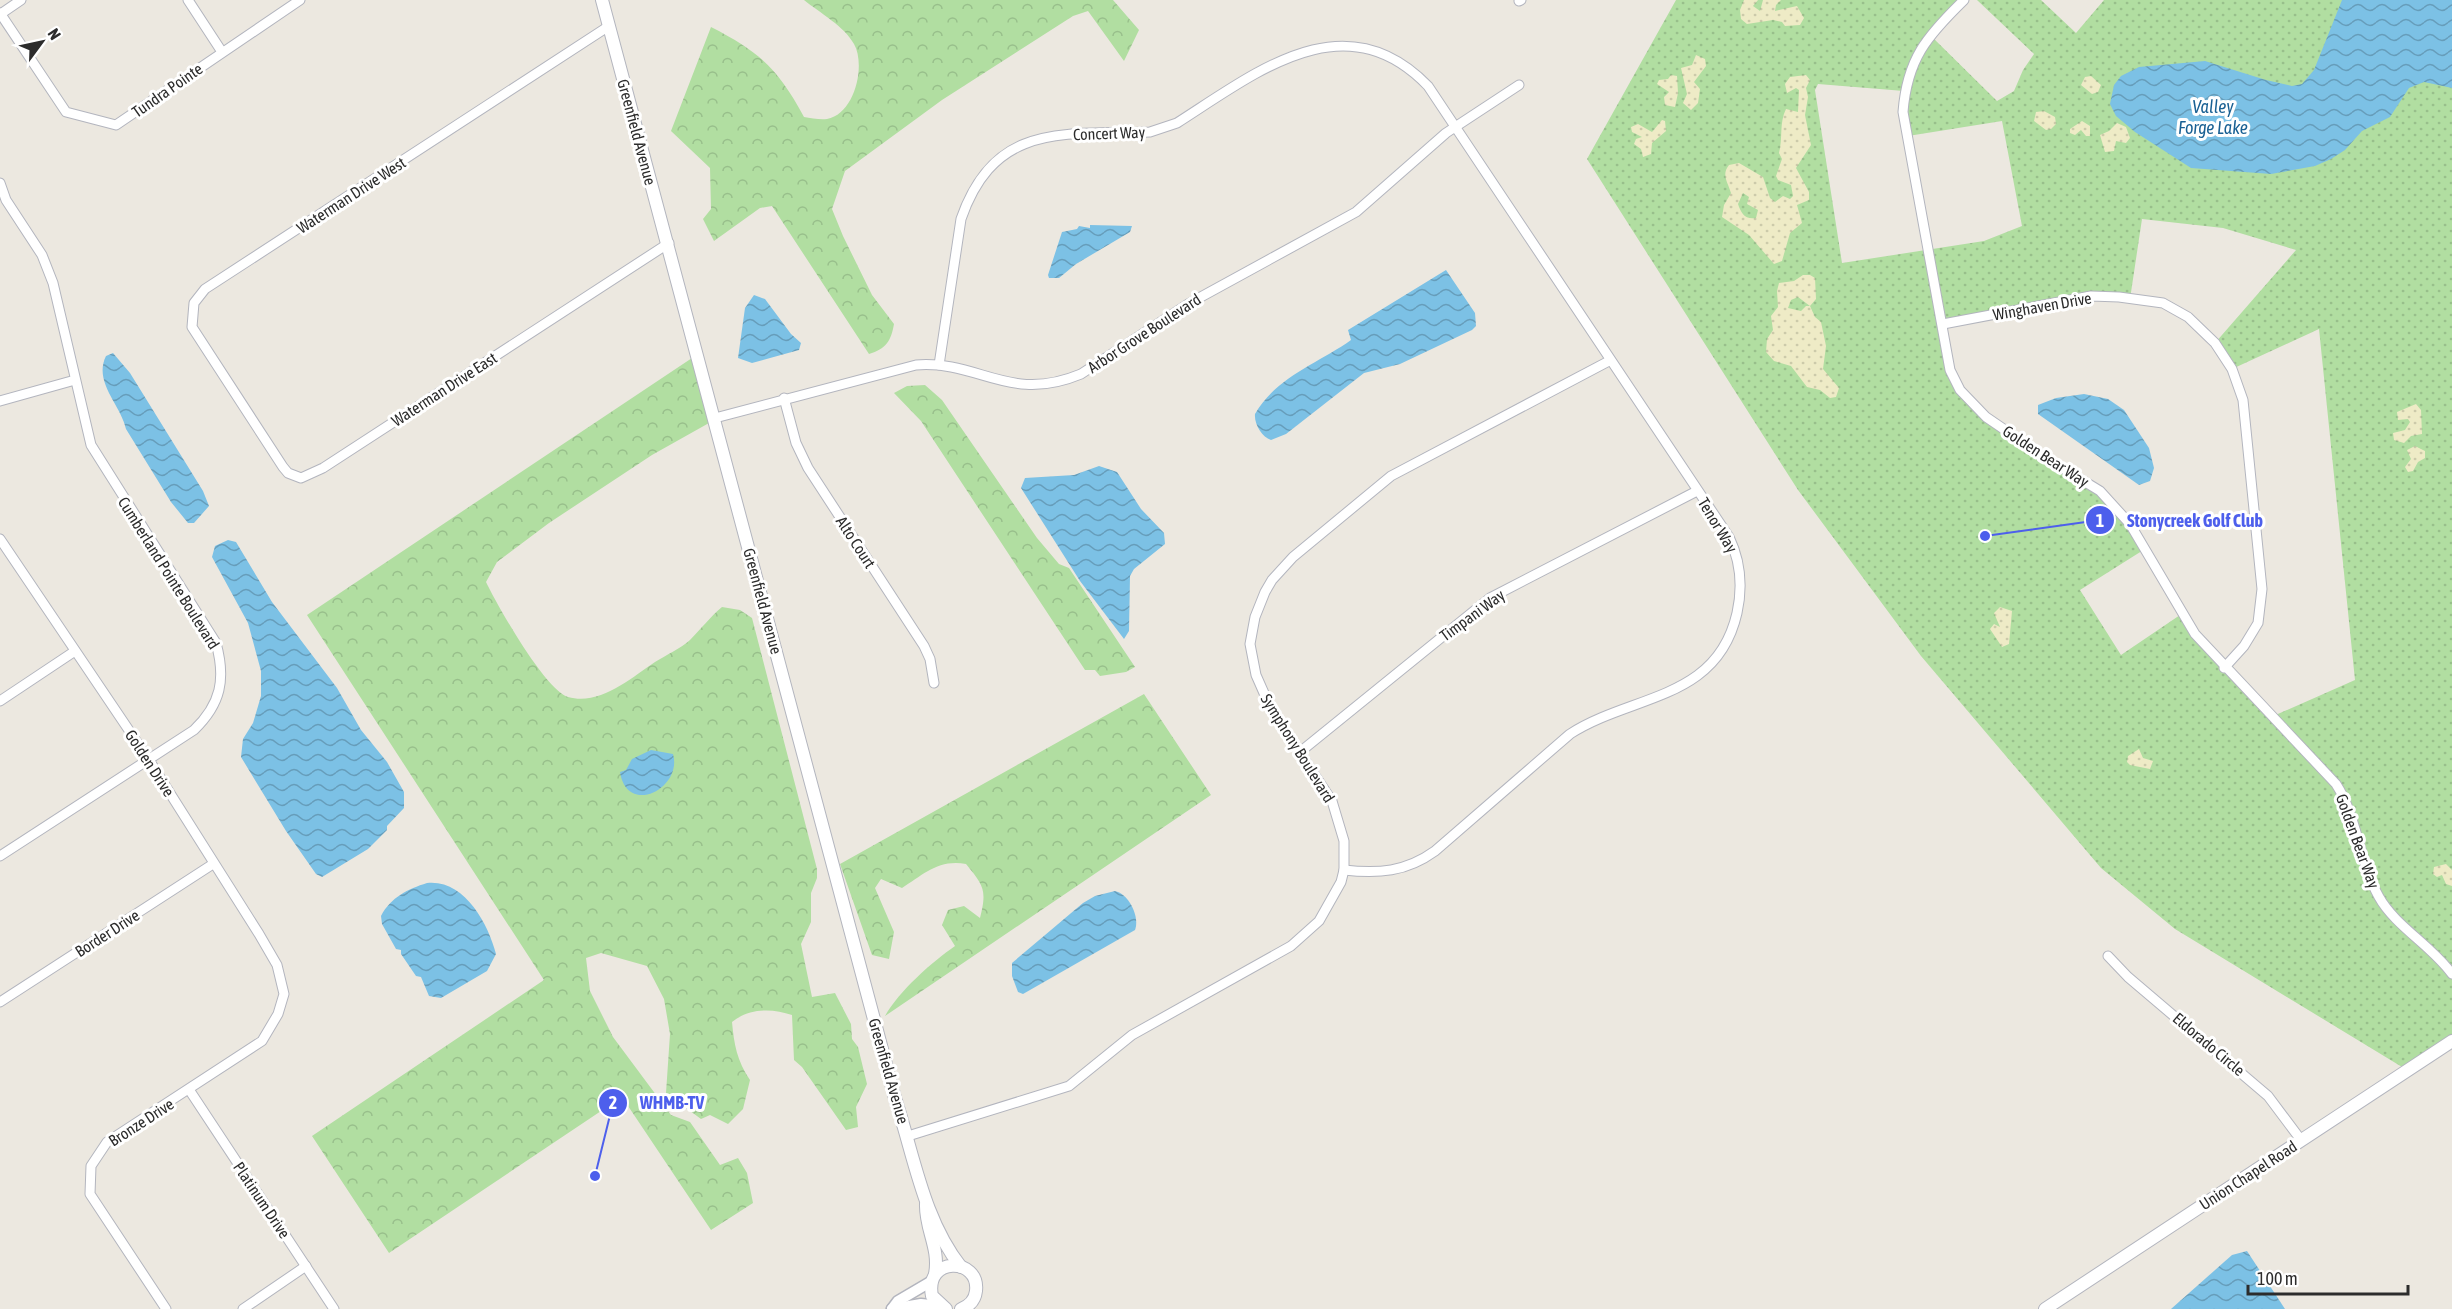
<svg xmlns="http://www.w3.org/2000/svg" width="2452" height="1309" viewBox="0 0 2452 1309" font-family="'Asap Condensed',sans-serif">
	<defs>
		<pattern id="grass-dots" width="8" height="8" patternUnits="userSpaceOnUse" patternTransform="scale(1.5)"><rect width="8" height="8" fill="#b1dea1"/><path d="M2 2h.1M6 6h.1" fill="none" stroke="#98bf8b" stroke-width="1.8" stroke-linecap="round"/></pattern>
		<pattern id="forest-crowns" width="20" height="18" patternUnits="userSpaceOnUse" patternTransform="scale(1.5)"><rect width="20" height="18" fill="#b1dea1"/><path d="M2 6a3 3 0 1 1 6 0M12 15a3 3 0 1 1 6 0" fill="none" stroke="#98bf8b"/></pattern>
		<pattern id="sand-dots" width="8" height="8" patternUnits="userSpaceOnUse" patternTransform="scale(1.5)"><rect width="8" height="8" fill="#eeebc6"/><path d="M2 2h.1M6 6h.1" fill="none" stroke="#cccaaa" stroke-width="1.8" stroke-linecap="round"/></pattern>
		<pattern id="water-waves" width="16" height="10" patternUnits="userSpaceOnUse" patternTransform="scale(1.5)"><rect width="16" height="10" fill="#7cc1e5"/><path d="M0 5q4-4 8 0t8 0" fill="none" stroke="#669dba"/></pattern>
	</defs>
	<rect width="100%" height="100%" fill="#ece8e0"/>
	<path fill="url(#grass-dots)" fill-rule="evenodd" d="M1676 0H1964L1930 35 1997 101 2014 91 2023 70 2034 54 1977 0H2041L2076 33 2104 0H2452V1041L2407 1070 2175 929 2101 868 1921 656 1798 490 1587 159ZM1818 84 1904 91 1908 136 2002 121 2022 226 1984 241 1842 263 1815 90ZM2142 219 2223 228 2296 250 2215 343 2232 369 2319 329 2355 680 2271 717 2183 613 2121 655 2080 590 2145 549 2100 491 1986 417 1950 370 1943 324 2091 296 2130 299Z"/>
	<g fill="url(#forest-crowns)">
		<path d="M804 0H1113L1139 30 1124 61 1088 11 1073 16 942 100 845 171 832 209 843 236 872 295 894 324C891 341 886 349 869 354L772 206 760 208 714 241 703 219 711 209 710 168 671 131 711 27C760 52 778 69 804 117 811 118 820 120 827 119 855 114 866 65 854 44 844 26 820 13 804 0Z"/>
		<path d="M692 358 709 423 652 455 549 523 497 562 486 582C497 605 545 690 568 697 600 706 631 678 655 662 666 655 680 649 690 640 701 629 710 617 722 607L740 610 752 618 817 869V878L811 893V922L801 944 812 997 835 993 851 1024 852 1039 858 1047 867 1084 856 1107 858 1127 846 1130 802 1067 794 1060 792 1015C772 1008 749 1008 732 1022 734 1044 737 1061 750 1080L743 1109 728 1124 710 1115 701 1119 666 1093 670 1034 664 999 647 966 601 953 586 958 590 991 613 1037 671 1115 690 1122 720 1165 738 1158 747 1173 753 1203 711 1230 622 1097 389 1253 312 1136 544 980 307 615Z"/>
		<path d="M925 385 942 400 1037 538 1059 564 1069 568 1135 667 1126 672 1100 676 1095 670H1085L921 421 894 393 907 386Z"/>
		<path d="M1144 694 1211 795 885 1016C899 991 932 962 955 946L942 925 948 910 964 906 980 918C987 890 984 886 966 864 938 859 923 875 902 888L881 879 875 888 894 932 889 959 872 955 840 864Z"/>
	</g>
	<g fill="url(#sand-dots)" fill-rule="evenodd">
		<path d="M1744 0H1758L1753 6 1760 11 1763 0H1781L1776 5 1775 11 1797 6 1804 18 1800 25 1785 26 1782 22 1773 20 1747 24 1741 19 1740 10Z"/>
		<path d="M1696 55 1705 59 1706 66 1694 82 1700 89 1698 103 1691 110 1683 103 1687 94 1681 68 1692 65Z"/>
		<path d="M1671 75 1677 76 1678 93 1675 107 1665 105 1664 97 1669 92 1657 84 1659 80 1668 79Z"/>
		<path d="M1806 75 1810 80 1806 88 1808 97 1805 115 1811 145 1796 168 1809 192V200L1797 205 1802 223 1790 233 1782 261 1774 264 1749 235 1722 217 1724 205 1731 193C1728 182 1721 175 1729 165L1739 163 1763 177 1770 198 1775 202 1783 196 1790 199 1793 196 1791 185 1778 180 1776 176 1782 159 1779 153C1783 138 1779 123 1786 109L1798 112 1799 90 1796 88 1787 93 1785 84 1790 77ZM1743 193 1749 197 1747 204 1758 210 1756 218C1745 220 1741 213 1738 204Z"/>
		<path d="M2091 76 2101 85 2098 92 2092 94 2081 85 2085 77Z"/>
		<path d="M2044 111 2055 117 2056 124 2051 129 2046 130 2034 121 2036 112Z"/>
		<path d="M1662 120 1665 121 1666 131 1652 143 1651 154 1643 157 1641 149 1634 144 1636 139 1642 137 1632 132 1631 127 1638 124 1652 132Z"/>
		<path d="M2082 121 2090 126V136H2086L2081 130 2075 135 2070 133V129Z"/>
		<path d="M2117 123 2126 127 2130 138 2126 143 2116 141 2114 151 2105 152 2100 135 2109 131Z"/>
		<path d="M1803 275H1810L1815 278 1816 299 1810 306 1798 297 1791 300 1788 308 1801 311 1806 306H1810L1815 317 1821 322 1826 346 1823 369 1839 388 1836 397 1830 398 1820 390 1807 387 1791 366 1774 361 1766 352 1767 339 1773 330 1771 316 1778 307 1777 291 1779 283 1794 281Z"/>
		<path d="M2416 404 2421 410 2422 434 2411 436 2404 443 2394 440 2393 433 2405 430 2410 422 2408 419 2398 420 2397 412Z"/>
		<path d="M2415 446 2425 451V458L2418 462 2413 471 2408 472 2405 467 2411 459 2407 450Z"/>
		<path d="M2000 607 2012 611 2009 644 2002 647 1990 629 1994 624 2000 627 1994 613Z"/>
		<path d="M2139 749 2143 758 2153 761 2150 769 2130 765 2127 762 2128 756Z"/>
		<path d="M2446 864 2452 870V886L2446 884 2442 875 2437 877 2433 874 2434 867Z"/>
	</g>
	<g fill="url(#water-waves)">
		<path d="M2342 0H2452V88L2424 82 2409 88 2390 117 2362 131 2345 150 2331 159 2315 166 2271 174 2191 168 2135 132 2116 116 2110 104 2114 85 2121 76 2139 67 2205 61 2266 80 2292 86 2302 84 2314 70Z"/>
		<path d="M1090 225 1132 226 1130 232 1076 264 1059 278H1049L1048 275 1062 232 1077 229 1079 226 1090 228Z"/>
		<path d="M1446 270 1475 313 1476 326 1472 330 1400 364 1364 373 1286 434 1271 440C1262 437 1254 424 1255 414 1276 377 1319 363 1351 340L1348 330Z"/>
		<path d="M754 295 765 299 791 334 801 343 799 350 752 363 738 358 745 308Z"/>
		<path d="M113 353 130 373 203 491 209 506 194 523H188L171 502 126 429C121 405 93 382 106 356Z"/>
		<path d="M2084 394 2108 399 2124 410 2149 448 2154 468 2150 481 2139 485 2038 414V405L2056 398Z"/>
		<path d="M1099 466 1117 472 1141 509 1164 533 1165 544 1134 569 1130 576 1129 631 1124 639 1080 581 1021 488 1025 478 1074 475Z"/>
		<path d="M228 540 236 542 272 602 337 688 361 730 387 762 404 792V808L387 826V830L368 849 322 877 316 874 286 831 241 757 243 739 253 723 261 696V671L248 623 212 557 215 546Z"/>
		<path d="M651 750 673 754C683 788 627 817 620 772L626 770 632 759Z"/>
		<path d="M427 883C464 879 488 923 496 954L487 971 441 998 429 996 421 977 416 976 401 954V950L396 949 382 924 381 916C391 897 408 889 427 883Z"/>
		<path d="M1115 891C1129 894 1140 917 1135 930L1023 994 1018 992 1012 976V963L1083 903 1095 896Z"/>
		<path d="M2247 1251 2285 1309H2171L2232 1255Z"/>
	</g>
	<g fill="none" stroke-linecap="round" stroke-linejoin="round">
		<defs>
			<g id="minor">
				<path d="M188 0 222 52"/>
				<path d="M1964 0C1927 36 1907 59 1903 112L1950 370 1960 390 1986 417 2046 458 2100 491 2130 524 2195 634 2336 784C2358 818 2359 862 2379 897 2395 926 2432 946 2452 974"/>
				<path d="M1519 1 1521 0"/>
				<path d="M0 13 66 112 116 125 300 0"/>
				<path d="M2 13 21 0"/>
				<path d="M609 26 205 289 194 303 192 327 283 467 288 473 301 478 323 468 669 243"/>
				<path d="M0 183 6 200 42 255 53 283 91 445 216 643C226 679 221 704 194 730L0 856"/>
				<path d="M1943 324 2091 296 2119 297 2163 303 2188 317 2215 343 2232 369 2243 400 2262 589 2258 623 2244 646 2224 668"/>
				<path d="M939 365 961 219C995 121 1065 135 1150 132L1177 123C1257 72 1345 0 1428 86L1729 537C1741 562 1743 586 1737 613 1717 701 1632 694 1570 734L1435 851C1406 872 1378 874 1344 870"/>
				<path d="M784 398 796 443 808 468 924 646 930 659 934 683"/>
				<path d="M0 401 75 380"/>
				<path d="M715 418 916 365C980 360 1009 404 1081 374L1188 304 1356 212 1446 133 1519 85"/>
				<path d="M0 539 149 760 259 934 277 965 284 994 278 1014 262 1041 107 1142 91 1166 90 1194 166 1309"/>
				<path d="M0 701 75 651"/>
				<path d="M1300 752 1490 598 1697 491"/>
				<path d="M2108 956 2128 977 2268 1096 2301 1140"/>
				<path d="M0 1002 213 864"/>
				<path d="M190 1091 334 1309"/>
				<path d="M908 1136 1069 1086 1132 1035 1291 946 1319 921 1341 882 1344 870V841L1332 801 1271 709 1256 675 1250 644 1255 617 1265 592 1272 580 1293 557 1391 476 1609 361"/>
				<path d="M243 1309 306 1266"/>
			</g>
			<g id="tertiary">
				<path d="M892 1309 898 1301 932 1281"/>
				<path d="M892 1309 921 1304 940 1306"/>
			</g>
			<g id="secondary">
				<path d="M602 0 895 1098C914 1155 923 1219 961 1267"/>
				<path d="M926 1204C925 1229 940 1248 935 1274"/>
				<path d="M946 1309 932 1296C924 1256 980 1257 976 1291 975 1300 969 1306 961 1309"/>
				<path d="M2045 1309 2452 1041"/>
			</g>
		</defs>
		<use href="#minor" stroke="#b3b5be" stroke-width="11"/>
		<use href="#tertiary" stroke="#b3b5be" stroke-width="13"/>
		<use href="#secondary" stroke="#b3b5be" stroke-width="14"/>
		<use href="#minor" stroke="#fff" stroke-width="9"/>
		<use href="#tertiary" stroke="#fff" stroke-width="10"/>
		<use href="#secondary" stroke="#fff" stroke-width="12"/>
	</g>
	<g text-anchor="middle" stroke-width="6" stroke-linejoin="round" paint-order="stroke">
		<g font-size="16" fill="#2c2c2c" stroke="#fff">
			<text transform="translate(167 90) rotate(-35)" y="6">Tundra Pointe</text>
			<text transform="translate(637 132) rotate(75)" y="6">Greenfield Avenue</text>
			<text transform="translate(1109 133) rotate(-2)" y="6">Concert Way</text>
			<text transform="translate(351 195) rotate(-33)" y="6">Waterman Drive West</text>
			<text transform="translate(2042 306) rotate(-10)" y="6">Winghaven Drive</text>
			<text transform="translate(1144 333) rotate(-33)" y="6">Arbor Grove Boulevard</text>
			<text transform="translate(444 389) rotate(-33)" y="6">Waterman Drive East</text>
			<text transform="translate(2046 456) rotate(33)" y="6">Golden Bear Way</text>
			<text transform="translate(1718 525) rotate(59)" y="6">Tenor Way</text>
			<text transform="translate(856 542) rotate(57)" y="6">Alto Court</text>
			<text transform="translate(169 573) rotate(58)" y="6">Cumberland Pointe Boulevard</text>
			<text transform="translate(763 601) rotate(75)" y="6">Greenfield Avenue</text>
			<text transform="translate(1472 615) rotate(-36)" y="6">Timpani Way</text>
			<text transform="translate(1298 748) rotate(58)" y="6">Symphony Boulevard</text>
			<text transform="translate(150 763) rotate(57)" y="6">Golden Drive</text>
			<text transform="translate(2358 841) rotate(70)" y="6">Golden Bear Way</text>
			<text transform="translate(107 933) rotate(-33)" y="6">Border Drive</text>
			<text transform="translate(2209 1044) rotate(40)" y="6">Eldorado Circle</text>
			<text transform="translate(889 1071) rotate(74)" y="6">Greenfield Avenue</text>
			<text transform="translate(141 1122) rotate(-33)" y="6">Bronze Drive</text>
			<text transform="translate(2248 1175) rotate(-33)" y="6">Union Chapel Road</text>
			<text transform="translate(262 1200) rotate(56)" y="6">Platinum Drive</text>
		</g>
		<g font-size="18" font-style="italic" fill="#196093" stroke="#fff">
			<text x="2213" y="113">Valley<tspan x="2213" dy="21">Forge Lake</tspan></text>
		</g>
	</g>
	<path fill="none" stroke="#4d5fec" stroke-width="2" d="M1985 536L2100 520M595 1176L613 1103"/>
	<g fill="#4d5fec" stroke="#fff" stroke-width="2">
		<circle cx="1985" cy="536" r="6"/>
		<circle cx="595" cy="1176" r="6"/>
		<circle cx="2100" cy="520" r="15"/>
		<circle cx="613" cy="1103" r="15"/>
	</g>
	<g font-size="18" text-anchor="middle" font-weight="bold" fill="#fff">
		<text x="2100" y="527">1</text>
		<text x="613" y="1109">2</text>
	</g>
	<g font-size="18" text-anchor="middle" font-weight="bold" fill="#4d5fec" stroke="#fff" stroke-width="6" stroke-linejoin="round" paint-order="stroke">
		<text x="2195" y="527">Stonycreek Golf Club</text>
		<text x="672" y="1109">WHMB-TV</text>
	</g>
	<g transform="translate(42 42) rotate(57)" stroke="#ffffff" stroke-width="4.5" paint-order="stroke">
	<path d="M0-4.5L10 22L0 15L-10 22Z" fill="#2c2c2c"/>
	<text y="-9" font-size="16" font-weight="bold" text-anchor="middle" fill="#2c2c2c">N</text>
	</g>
	<path d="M2248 1285v9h160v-9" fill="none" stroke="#2c2c2c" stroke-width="3"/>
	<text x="2257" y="1285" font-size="18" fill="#2c2c2c" stroke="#ffffff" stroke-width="4.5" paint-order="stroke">100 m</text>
</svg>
